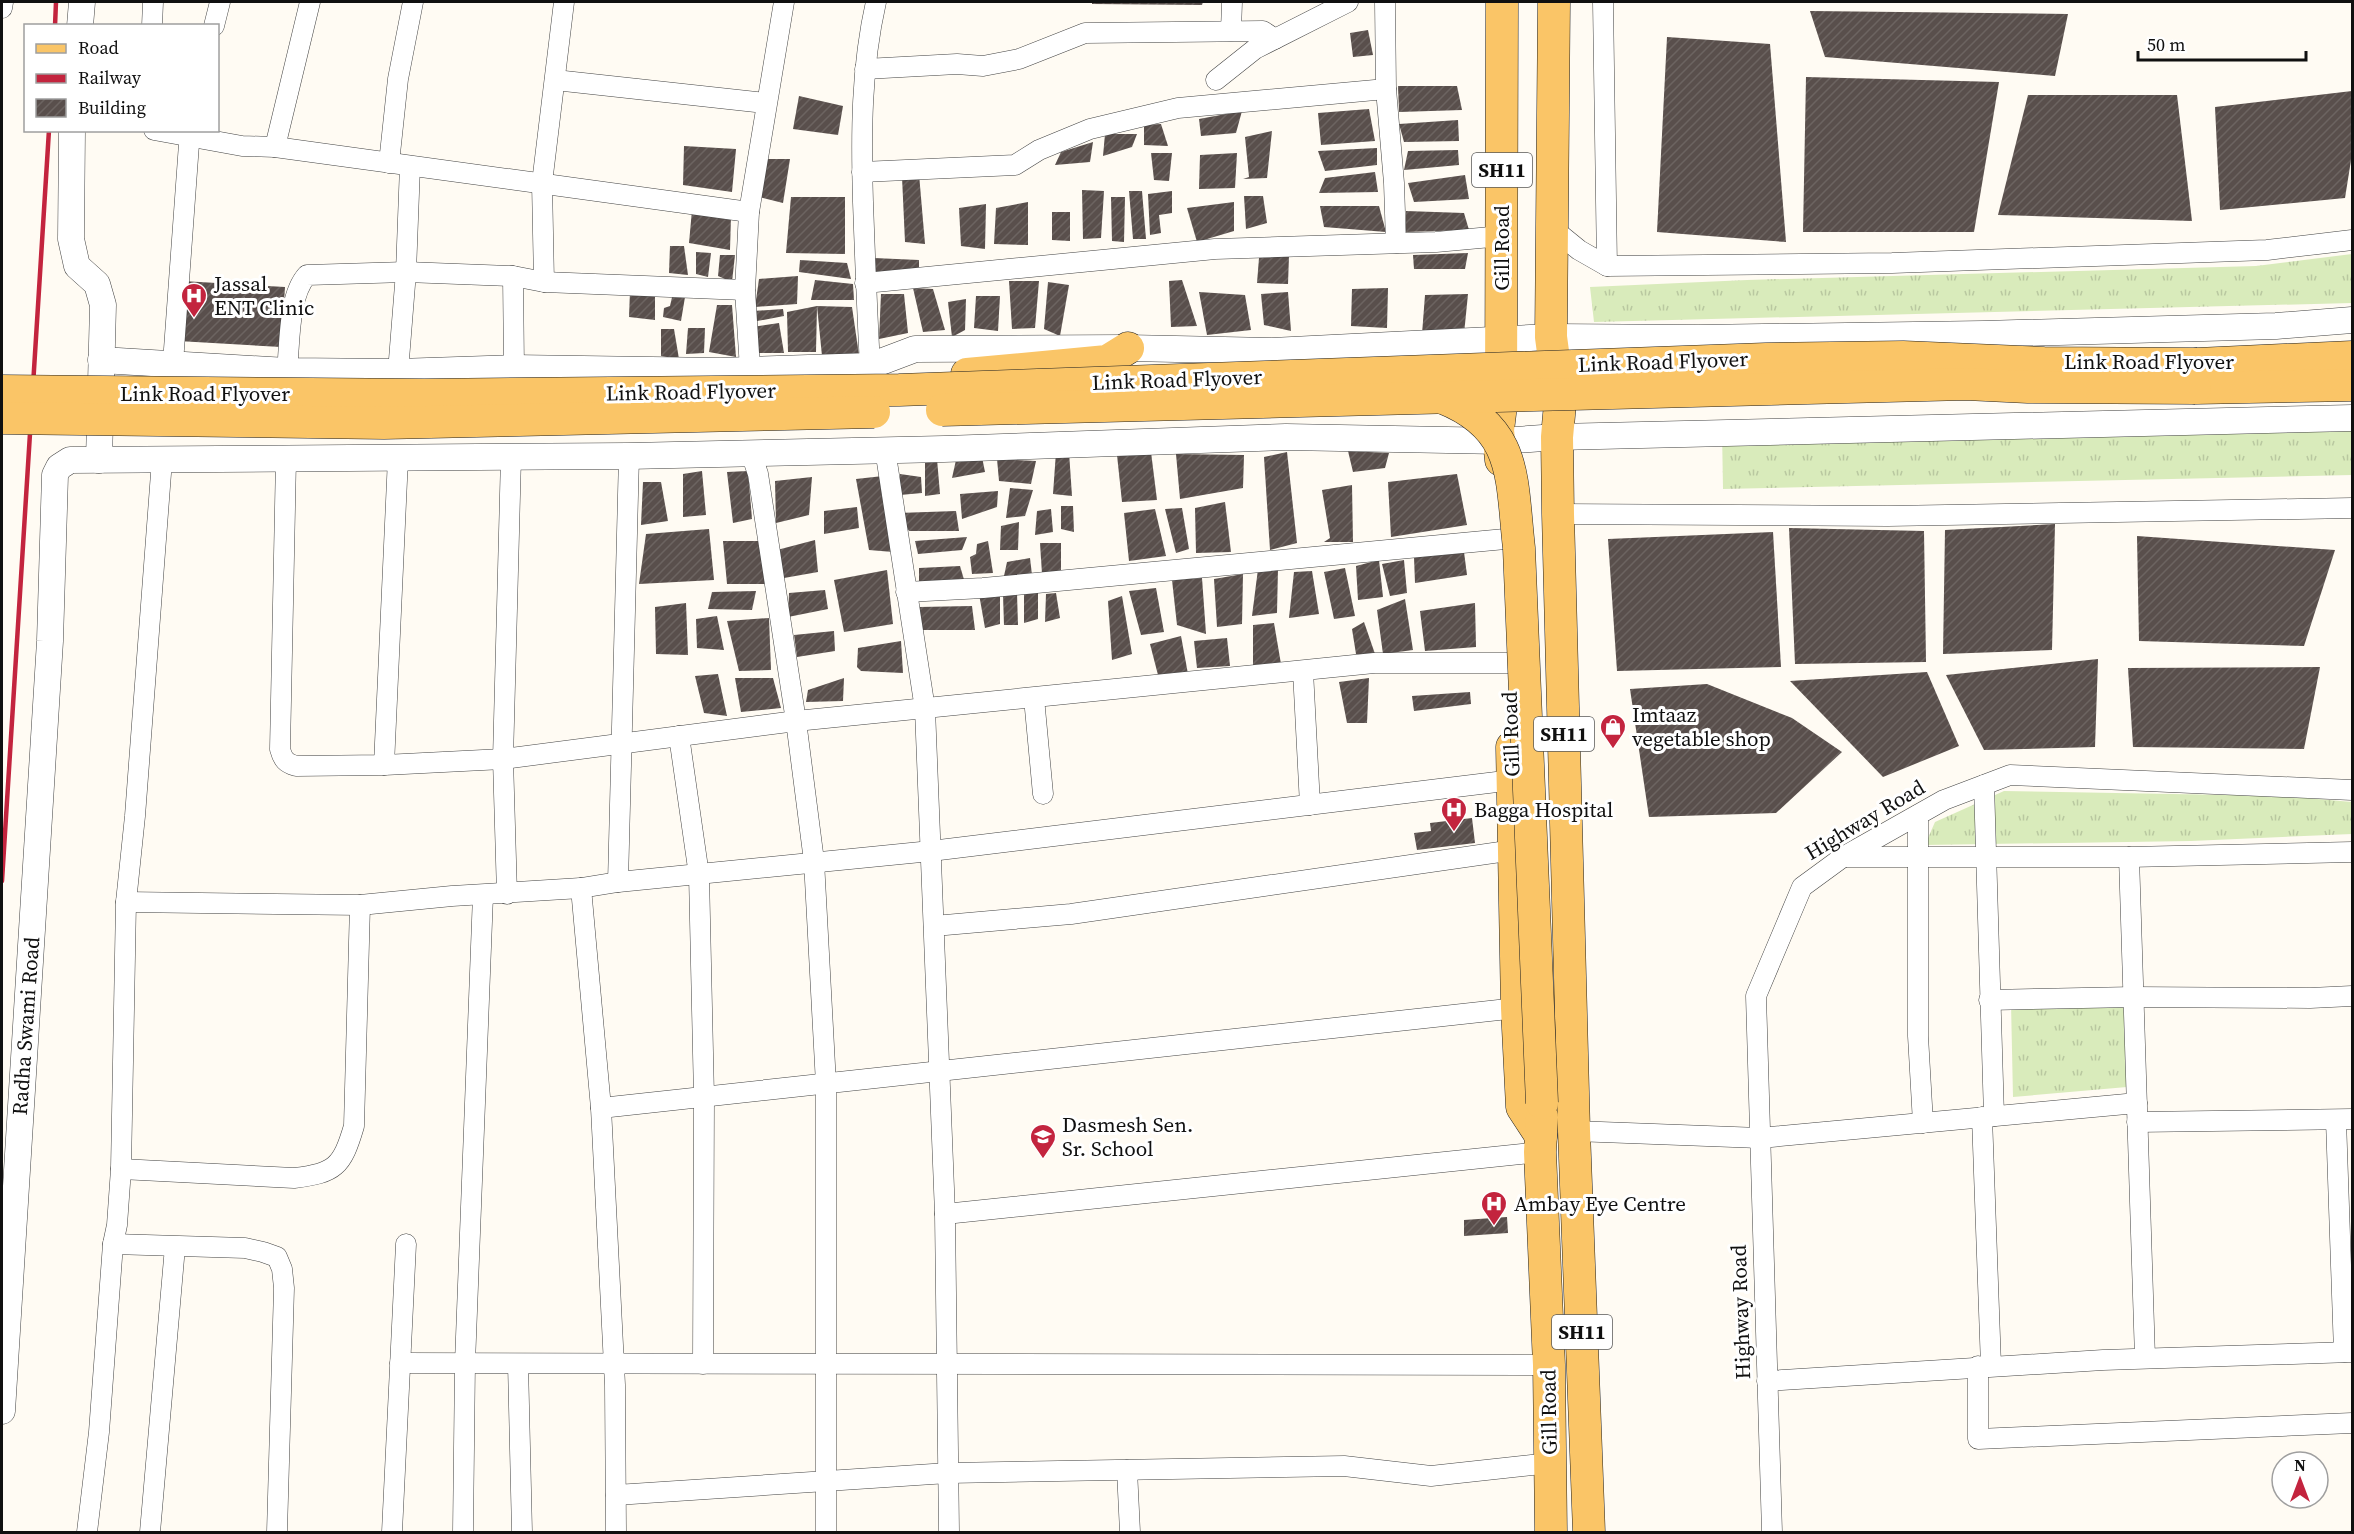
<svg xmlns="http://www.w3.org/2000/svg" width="2354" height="1534" viewBox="0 0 2354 1534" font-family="'Source Serif 4',serif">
	<defs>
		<pattern id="grass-tufts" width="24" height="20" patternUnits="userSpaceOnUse" patternTransform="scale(1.5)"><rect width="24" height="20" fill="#d9ebbb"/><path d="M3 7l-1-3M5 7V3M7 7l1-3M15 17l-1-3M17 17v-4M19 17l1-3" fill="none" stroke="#b9c8a0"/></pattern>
		<pattern id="building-hatch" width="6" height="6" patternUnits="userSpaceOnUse" patternTransform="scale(1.5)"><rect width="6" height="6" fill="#594f4c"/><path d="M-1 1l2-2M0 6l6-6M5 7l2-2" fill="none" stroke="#6c6461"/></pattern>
	</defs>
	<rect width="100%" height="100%" fill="#fffbf3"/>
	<g fill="url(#grass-tufts)">
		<path d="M2352 254V303L1594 322 1590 287 1747 280 2256 266Z"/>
		<path d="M2352 418V475L1723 489 1722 431Z"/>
		<path d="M2004 791 2284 796 2352 802V834L2191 841 1925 845 1935 822Z"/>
		<path d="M2123 995 2127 1087 2013 1097 2011 1003Z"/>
	</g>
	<g fill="url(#building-hatch)">
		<path d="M1092 2H1203L1202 5 1092 4Z"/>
		<path d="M1810 11 2068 14 2055 76 1825 57Z"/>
		<path d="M1368 30 1373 55 1353 57 1350 33Z"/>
		<path d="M1667 37 1770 44 1786 242 1657 232Z"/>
		<path d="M1806 77 1999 82 1974 232H1803Z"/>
		<path d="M1398 86H1457L1462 110 1399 112Z"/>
		<path d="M2352 91V154L2345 198 2220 210 2215 107Z"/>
		<path d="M2028 95H2177L2192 221 1998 215Z"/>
		<path d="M799 96 843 106 838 135 793 129Z"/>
		<path d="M1369 109 1375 141 1321 145 1318 113Z"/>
		<path d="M1242 111 1236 133 1201 136 1199 119Z"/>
		<path d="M1458 120 1459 141 1404 142 1399 124Z"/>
		<path d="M1161 124 1168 146 1144 145V125Z"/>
		<path d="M1272 131 1267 178 1243 179 1249 177 1245 137Z"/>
		<path d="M1105 134H1137L1132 147 1103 156Z"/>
		<path d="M1093 142 1090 162 1055 165 1061 152Z"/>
		<path d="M684 146 736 149 732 192 683 185Z"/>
		<path d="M1377 148V165L1325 171 1318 151Z"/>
		<path d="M1458 150 1459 165 1404 170 1408 151Z"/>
		<path d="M1151 153H1172L1169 181 1154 180Z"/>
		<path d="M1237 153 1235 188 1199 189 1200 155Z"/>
		<path d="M766 159H790L783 203 759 197Z"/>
		<path d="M1375 172 1378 192 1319 193 1325 178Z"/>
		<path d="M919 174 925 244 905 242 902 177Z"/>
		<path d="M1465 175 1469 199 1414 202 1408 183Z"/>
		<path d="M1082 190 1104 191 1101 238 1083 239Z"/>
		<path d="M1129 191H1142L1146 239H1133Z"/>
		<path d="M1172 191V213L1159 215 1161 233 1150 235 1148 194Z"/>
		<path d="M1244 196H1263L1267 223 1246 229Z"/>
		<path d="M791 197H845V254L786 253Z"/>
		<path d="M1111 197H1125L1124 242 1112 241Z"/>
		<path d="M1028 202V245L994 244 996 208Z"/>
		<path d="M1234 202V231L1197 242 1187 208Z"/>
		<path d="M986 204 985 249 961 246 959 208Z"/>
		<path d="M1320 206H1379L1386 232 1324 227Z"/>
		<path d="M692 210 731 216 730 250 689 243Z"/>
		<path d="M1406 211 1464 213 1469 230 1406 232Z"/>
		<path d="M1052 212H1070V241L1052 240Z"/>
		<path d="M670 246H684L688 275 669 273Z"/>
		<path d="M696 252 711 253 708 277 696 274Z"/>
		<path d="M1468 253 1465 269H1414L1413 255Z"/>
		<path d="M720 255H735L732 282 718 276Z"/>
		<path d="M1289 256 1288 284 1257 283 1259 258Z"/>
		<path d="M874 258 919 260V270L875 275Z"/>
		<path d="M800 260 847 263 851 279 799 272Z"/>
		<path d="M798 276 797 304 755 307 759 279Z"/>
		<path d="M815 280 853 284 854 300H811Z"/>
		<path d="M1182 280 1197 326 1171 327 1169 281Z"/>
		<path d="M182 281 285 287 281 347 178 341Z"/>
		<path d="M1009 281H1039L1035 328 1012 329Z"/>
		<path d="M1048 282 1069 285 1060 336 1044 329Z"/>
		<path d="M913 288 933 289 945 330 923 332Z"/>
		<path d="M1388 288 1387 328 1351 326 1352 289Z"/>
		<path d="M630 291 655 294V320L629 317Z"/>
		<path d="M1199 292 1245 295 1251 330 1207 335Z"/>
		<path d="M1288 292 1291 331 1264 325 1261 294Z"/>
		<path d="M673 293 685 297 681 321 663 317 664 308 670 306Z"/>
		<path d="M881 294H904L908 333 879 339Z"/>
		<path d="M1468 294 1464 334H1422L1425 295Z"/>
		<path d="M976 296H1000L998 331 974 328Z"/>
		<path d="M966 299 965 330 952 337 948 302Z"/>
		<path d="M717 305H732L736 357 709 352Z"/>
		<path d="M817 306 816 352H788L787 312Z"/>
		<path d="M817 306 852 307 859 355 822 356Z"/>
		<path d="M783 309 784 316 752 322 753 311Z"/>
		<path d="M779 323 784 353H757L752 327Z"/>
		<path d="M688 328H705L704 353 686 354Z"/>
		<path d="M661 329H674L679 359 661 356Z"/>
		<path d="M1348 451 1389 453 1385 468 1353 472Z"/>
		<path d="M1056 452H1069L1072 496 1053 494Z"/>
		<path d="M1151 452 1157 500 1122 502 1117 455Z"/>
		<path d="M1287 452 1297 543 1270 550 1264 457Z"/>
		<path d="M1176 454 1244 455 1243 488 1180 499Z"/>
		<path d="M982 457 985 472 952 478 956 460Z"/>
		<path d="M937 459 940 494 925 496V463Z"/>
		<path d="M997 459 1036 461 1031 484 999 481Z"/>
		<path d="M702 471 706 515 683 517V474Z"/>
		<path d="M748 471 752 519 733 523 727 472Z"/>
		<path d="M900 474 921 477 922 493 900 495Z"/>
		<path d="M1457 474 1467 525 1391 537 1388 482Z"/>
		<path d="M883 476 893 552 869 550 856 479Z"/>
		<path d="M812 477 809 515 776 523 775 481Z"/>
		<path d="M643 482H661L668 521 641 525Z"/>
		<path d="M1352 485 1353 542H1324L1330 538 1322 490Z"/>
		<path d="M1010 488 1033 490 1025 516 1006 518Z"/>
		<path d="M998 491 997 507 962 519 960 494Z"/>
		<path d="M1225 502 1231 552 1196 553 1195 508Z"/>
		<path d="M1061 506H1073L1074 532 1061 529Z"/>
		<path d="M857 507 859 528 824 534V511Z"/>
		<path d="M1182 508 1189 549 1176 553 1165 509Z"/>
		<path d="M1051 509 1053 532 1035 535 1037 511Z"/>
		<path d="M1155 509 1166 556 1129 561 1124 513Z"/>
		<path d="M956 511 959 531H909L898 513Z"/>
		<path d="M1019 522 1018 550H1000L1001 526Z"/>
		<path d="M2055 524 2052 650 1943 654 1945 530Z"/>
		<path d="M1789 528 1924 531 1926 662 1795 664Z"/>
		<path d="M709 529 714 580 639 584 646 534Z"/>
		<path d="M1773 532 1781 667 1617 671 1608 539Z"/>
		<path d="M2137 536 2335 550 2304 646 2139 641Z"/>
		<path d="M967 537 962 550 918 554 915 541Z"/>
		<path d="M815 540 818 572 784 578 777 550Z"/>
		<path d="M723 541H758L768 584H727Z"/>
		<path d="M988 541 993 573 972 574 970 557 976 554 977 544Z"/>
		<path d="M1040 543H1061V572L1042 574Z"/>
		<path d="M1464 552 1467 575 1415 583 1414 557Z"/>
		<path d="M1030 558 1032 575 1004 576 1007 562Z"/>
		<path d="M1379 560 1383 597 1358 600 1356 566Z"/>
		<path d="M1404 560 1407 593 1390 596 1382 564Z"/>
		<path d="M960 566 965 583 919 585V568Z"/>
		<path d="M1278 568 1277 613 1252 616 1258 569Z"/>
		<path d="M1345 568 1355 616 1334 619 1324 572Z"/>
		<path d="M887 570 893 624 844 632 834 580Z"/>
		<path d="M1312 571 1319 614 1289 618 1294 572Z"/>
		<path d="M1243 574 1242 624 1217 627 1214 579Z"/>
		<path d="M1202 578 1206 634 1177 625 1172 580Z"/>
		<path d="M1038 587V619L1024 623V589Z"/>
		<path d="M1156 588 1164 632 1141 635 1129 591Z"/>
		<path d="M825 590 828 609 788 617 789 593Z"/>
		<path d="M756 591 752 610 708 609 712 592Z"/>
		<path d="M1000 593V624L985 628 979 594Z"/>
		<path d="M1056 593 1060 618 1045 622 1046 594Z"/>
		<path d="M1017 594 1018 625H1004L1003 595Z"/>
		<path d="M1122 596 1132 654 1112 660 1108 601Z"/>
		<path d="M1405 599 1413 650 1383 654 1377 610Z"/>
		<path d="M686 603 688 655 656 654 655 607Z"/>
		<path d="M1475 603 1476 647 1425 651 1420 611Z"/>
		<path d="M972 606 975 630H921L919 607Z"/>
		<path d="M717 616 724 650 697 648 696 619Z"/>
		<path d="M769 618 771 670 739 671 727 621Z"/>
		<path d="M1364 622 1375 654H1356L1352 629Z"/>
		<path d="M1274 623 1281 664 1253 665V625Z"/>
		<path d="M834 631 835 651 797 657 794 635Z"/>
		<path d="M1181 636 1188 674 1158 675 1150 644Z"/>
		<path d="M1227 638 1230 666 1197 668 1194 641Z"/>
		<path d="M901 641 903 673 861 671 857 667 858 648Z"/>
		<path d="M2098 659 2095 747 1984 750 1946 675Z"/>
		<path d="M2320 667 2304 749 2133 747 2128 668Z"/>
		<path d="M1927 672 1959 746 1883 777 1790 681Z"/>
		<path d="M718 674 727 716 704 713 695 676Z"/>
		<path d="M735 678H773L781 708 741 712Z"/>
		<path d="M844 678 843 701 806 702 808 690Z"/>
		<path d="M1369 678 1367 723H1347L1339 682Z"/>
		<path d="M1707 684 1792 718 1842 752 1776 813 1649 817 1630 689Z"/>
		<path d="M1470 692 1471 704 1414 711 1412 696Z"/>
		<path d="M1472 818 1475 843 1417 850 1414 833 1431 831 1430 823Z"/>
		<path d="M1507 1217 1508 1233 1464 1236V1220Z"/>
	</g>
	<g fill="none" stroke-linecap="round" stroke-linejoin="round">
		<defs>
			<g id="minor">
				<path d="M1385 2 1386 89 1394 183 1396 243"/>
				<path d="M1603 2 1607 266"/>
				<path d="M2 8 3 2"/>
				<path d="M152 26 153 2"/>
				<path d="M214 26 220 2"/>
				<path d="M1231 31 1232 2"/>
				<path d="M865 69 957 64 983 66 1019 59 1085 33 1263 31 1275 39"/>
				<path d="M555 80 765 103"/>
				<path d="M1216 80 1255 49 1348 2"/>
				<path d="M154 130 242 146 275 147 749 212"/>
				<path d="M275 147 310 2"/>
				<path d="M389 163 398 79 413 2"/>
				<path d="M862 172 1015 165 1039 150 1090 129 1178 108 1386 89"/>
				<path d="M1552 228 1579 250 1607 266 1892 263 2267 250 2352 240"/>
				<path d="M544 282 745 290"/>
				<path d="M865 283 1215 249 1436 242 1502 236"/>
				<path d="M173 363 190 130"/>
				<path d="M870 366C867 311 865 257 863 202 861 134 861 68 876 2"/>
				<path d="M514 368 513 276 544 282 542 183 564 2"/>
				<path d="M750 369 745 290 749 212 784 2"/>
				<path d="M287 371C290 343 288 296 307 275L406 272 513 276"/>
				<path d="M398 372 406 272 410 166"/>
				<path d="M885 449 925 709 945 1214 949 1532"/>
				<path d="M751 453 758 474 796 721 814 861 826 1084V1532"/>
				<path d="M286 459 280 749C283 760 286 763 296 766L384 765 503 759 796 721 1374 663H1508"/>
				<path d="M1558 514 1888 516 2352 508"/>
				<path d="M906 592 983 588 1505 539"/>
				<path d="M1303 671 1310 805"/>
				<path d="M1034 698 1043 794"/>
				<path d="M679 736 699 875 704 1097 703 1364"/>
				<path d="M384 765 398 458"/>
				<path d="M1984 785 1994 1116"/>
				<path d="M1918 815V1036L1923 1123"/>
				<path d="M1846 857H2129L2352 852"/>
				<path d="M2129 857 2145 1358"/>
				<path d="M618 882 629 456"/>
				<path d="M581 888 601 1108 615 1385 616 1532"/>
				<path d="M507 894 503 759 511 457"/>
				<path d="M126 902 360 905 452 896 581 888 618 882 931 851 1513 780"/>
				<path d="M934 926 1071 914 1514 850"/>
				<path d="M1989 1000 2133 997 2310 998 2352 996"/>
				<path d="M601 1108 1517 1008"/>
				<path d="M1982 1117 1991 1366"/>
				<path d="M2336 1120 2344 1352"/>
				<path d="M2137 1122 2352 1119"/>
				<path d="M1574 1131 1760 1138 2137 1103"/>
				<path d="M121 1169 294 1178C335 1173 342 1167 354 1126L360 905"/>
				<path d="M945 1214 1540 1152"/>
				<path d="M113 1244 245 1248 263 1252 277 1257 282 1269 284 1288 277 1532"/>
				<path d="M400 1363 1549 1365"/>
				<path d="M518 1364 522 1532"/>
				<path d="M1978 1366V1439L2352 1423"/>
				<path d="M1767 1381 2103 1360 2352 1352"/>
				<path d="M1127 1470 1130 1532"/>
				<path d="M616 1495 948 1473 1344 1466 1431 1476 1550 1463"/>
				<path d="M87 1532 99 1432 113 1244 117 1225 121 1169 126 902 135 816 162 460"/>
				<path d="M150 1532 175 1247"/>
				<path d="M392 1532 406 1244"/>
				<path d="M463 1532 465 1363 483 895"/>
				<path d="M1772 1532 1756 996 1802 887 1843 857 1944 800 2010 775 2352 790"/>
			</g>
			<g id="tertiary">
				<path d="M80 26 82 2"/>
				<path d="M72 130 71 239 77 266 97 284 103 305 99 460"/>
				<path d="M101 360 287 371 398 372 514 368 720 371 870 366 915 349 1128 348 1272 351 1551 337 1698 338 1983 334 2276 326 2352 320"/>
				<path d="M2 1411 50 641 55 475 59 467 70 460 629 456 944 449 1286 437 1501 441 1557 437 2352 418"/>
			</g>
			<g id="primary">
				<path d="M1554 2 1551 337 1560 404 1557 437 1558 514 1574 1131 1589 1532"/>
				<path d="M2197 364 2352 357"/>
				<path d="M967 374 1107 361 1128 348"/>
				<path d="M2195 388 2352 385"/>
				<path d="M1501 460 1498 430 1501 405 1502 2"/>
				<path d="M1512 747 1517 1008 1522 1107 1541 1136"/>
				<path d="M1542 1117 1540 1152 1549 1365 1551 1532"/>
			</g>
		</defs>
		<use href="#minor" stroke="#434343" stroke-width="21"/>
		<use href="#tertiary" stroke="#434343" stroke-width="27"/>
		<use href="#primary" stroke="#212121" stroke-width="33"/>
		<use href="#minor" stroke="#fff" stroke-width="20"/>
		<use href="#tertiary" stroke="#fff" stroke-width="26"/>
		<use href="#primary" stroke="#fac567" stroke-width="32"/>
		<g stroke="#c3243e" stroke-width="4.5">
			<path d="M55 26 56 2"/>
			<path d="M2 881 49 130"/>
		</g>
		<defs>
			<g id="primary-bridge">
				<path d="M2 391 424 395 899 390 1766 359 1903 357 2044 363 2197 364"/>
				<path d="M1443 398C1518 428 1511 478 1519 548L1542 1103"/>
				<path d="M942 410 1966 384 2028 387 2195 388"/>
				<path d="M2 418 384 423 874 412"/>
			</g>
		</defs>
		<use href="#primary-bridge" stroke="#212121" stroke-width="33" stroke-linecap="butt"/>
		<use href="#primary-bridge" stroke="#fac567" stroke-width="32"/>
	</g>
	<defs>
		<symbol id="hospital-pin" viewBox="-11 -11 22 30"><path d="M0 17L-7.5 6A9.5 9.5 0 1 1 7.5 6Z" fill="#c3243e" stroke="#fff"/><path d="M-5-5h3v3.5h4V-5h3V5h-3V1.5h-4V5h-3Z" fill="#fff"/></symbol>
		<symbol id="shop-pin" viewBox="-11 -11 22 30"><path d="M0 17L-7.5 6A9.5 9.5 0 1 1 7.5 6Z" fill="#c3243e" stroke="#fff"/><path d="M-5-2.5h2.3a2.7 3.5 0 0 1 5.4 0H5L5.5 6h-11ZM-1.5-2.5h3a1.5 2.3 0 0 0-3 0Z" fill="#fff"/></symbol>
		<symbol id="school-pin" viewBox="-11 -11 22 30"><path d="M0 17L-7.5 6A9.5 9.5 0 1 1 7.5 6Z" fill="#c3243e" stroke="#fff"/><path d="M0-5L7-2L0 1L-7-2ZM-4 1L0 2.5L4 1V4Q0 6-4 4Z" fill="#fff"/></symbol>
	</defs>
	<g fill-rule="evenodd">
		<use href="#hospital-pin" x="179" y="281" width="30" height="40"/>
		<use href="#shop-pin" x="1598" y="712" width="30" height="40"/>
		<use href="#hospital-pin" x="1439" y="795" width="30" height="40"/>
		<use href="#school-pin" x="1028" y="1122" width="30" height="40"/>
		<use href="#hospital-pin" x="1479" y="1189" width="30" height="40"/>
	</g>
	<g text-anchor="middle" stroke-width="6" stroke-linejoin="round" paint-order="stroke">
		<g fill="#fff" stroke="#585858" stroke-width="1.5">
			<rect x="1472" y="153" width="60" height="34" rx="4.5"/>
			<rect x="1534" y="717" width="60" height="34" rx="4.5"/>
			<rect x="1552" y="1315" width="60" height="34" rx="4.5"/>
		</g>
		<g font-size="20" font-weight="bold" fill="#101010">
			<text x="1502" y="177">SH11</text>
			<text x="1564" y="741">SH11</text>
			<text x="1582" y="1339">SH11</text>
		</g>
		<g font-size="21" fill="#101010" stroke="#fff">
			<text transform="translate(1502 248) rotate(-90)" y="7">Gill Road</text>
			<text transform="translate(1663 362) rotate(-2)" y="7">Link Road Flyover</text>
			<text x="2149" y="369">Link Road Flyover</text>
			<text transform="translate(1177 380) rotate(-2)" y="7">Link Road Flyover</text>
			<text transform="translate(691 392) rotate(-1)" y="7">Link Road Flyover</text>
			<text x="205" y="401">Link Road Flyover</text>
			<text transform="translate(1511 734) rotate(-92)" y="7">Gill Road</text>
			<text transform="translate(1865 820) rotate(-31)" y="7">Highway Road</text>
			<text transform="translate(26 1026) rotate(-86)" y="7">Radha Swami Road</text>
			<text transform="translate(1741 1312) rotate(-92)" y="7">Highway Road</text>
			<text transform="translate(1549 1412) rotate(-91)" y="7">Gill Road</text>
		</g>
		<g font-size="21" fill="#101010" stroke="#fff" text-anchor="start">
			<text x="214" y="291">Jassal<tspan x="214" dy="24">ENT Clinic</tspan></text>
			<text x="1632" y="722">Imtaaz<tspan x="1632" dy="24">vegetable shop</tspan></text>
			<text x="1474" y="817">Bagga Hospital</text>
			<text x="1062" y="1132">Dasmesh Sen.<tspan x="1062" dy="24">Sr. School</tspan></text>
			<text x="1514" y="1211">Ambay Eye Centre</text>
		</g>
	</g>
	<rect width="2354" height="1534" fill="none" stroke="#101010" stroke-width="6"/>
	<rect x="24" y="24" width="195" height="108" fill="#ffffff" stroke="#9f9f9f" stroke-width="1.5"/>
	<rect x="36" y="44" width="30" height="9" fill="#fac567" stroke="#9f9f9f" stroke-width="1.5"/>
	<text x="78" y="54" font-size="18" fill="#101010">Road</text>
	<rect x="36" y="74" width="30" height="9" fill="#c3243e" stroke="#9f9f9f" stroke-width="1.5"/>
	<text x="78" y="84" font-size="18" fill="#101010">Railway</text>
	<rect x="36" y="99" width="30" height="18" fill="url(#building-hatch)" stroke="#9f9f9f" stroke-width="1.5"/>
	<text x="78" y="114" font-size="18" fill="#101010">Building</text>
	<g transform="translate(2300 1480)"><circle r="28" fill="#ffffff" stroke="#9f9f9f" stroke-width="1.5"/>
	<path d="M0-4.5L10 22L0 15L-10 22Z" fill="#c3243e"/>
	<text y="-9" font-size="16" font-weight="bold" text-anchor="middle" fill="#101010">N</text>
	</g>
	<path d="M2138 51v9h168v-9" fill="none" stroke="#101010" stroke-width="3"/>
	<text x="2147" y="51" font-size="18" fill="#101010" stroke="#ffffff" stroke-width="4.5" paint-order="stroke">50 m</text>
</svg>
